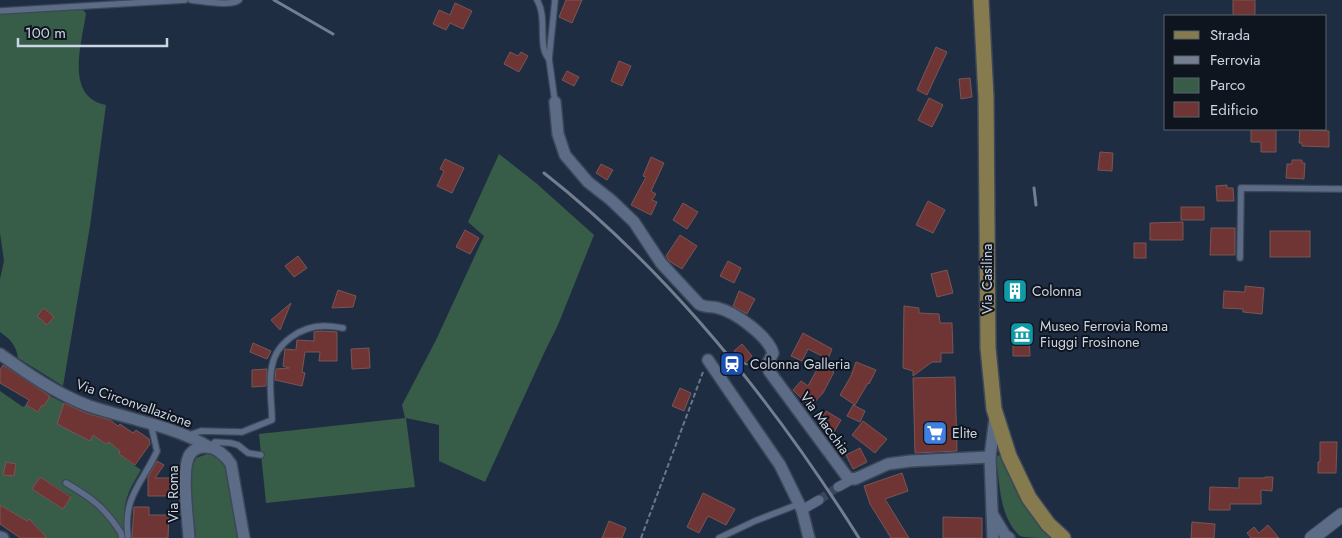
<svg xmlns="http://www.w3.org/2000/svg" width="1342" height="538" viewBox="0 0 1342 538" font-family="Jost,sans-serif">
	<rect width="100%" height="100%" fill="#1f2d43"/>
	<g fill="#375c48" fill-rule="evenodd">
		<path d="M81 8 86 13C82 43 64 97 106 105L90 226 63 386 18 358C16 345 11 340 0 332V279L4 261 0 233V14Z"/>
		<path d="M499 154 536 183 594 235 558 325 546 349 485 482 439 461V425L406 418 415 487 266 503 259 434 405 418 402 405 436 340 484 236 468 222Z"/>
		<path d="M0 391 23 407 26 405 38 412 42 405 44 406 50 396 64 403 57 424 89 440 93 435 106 444 109 442 120 451 119 454 141 470C124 498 122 506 126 538H47L29 519 27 521 0 505ZM40 477 71 496 63 509 32 489Z"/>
		<path d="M207 454C213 454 220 458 224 463 232 476 236 521 239 538H196L190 483 191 470 196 458Z"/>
		<path d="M998 455 1003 457C1013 487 1028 516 1051 538 1043 538 1026 538 1020 536 1003 521 1000 494 998 473 997 467 995 460 998 455Z"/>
	</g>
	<g fill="#6f3535" stroke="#785655">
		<path d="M566 0H582L572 23 559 17Z"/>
		<rect x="1233" y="0" width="22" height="16"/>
		<path d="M455 3 472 11 463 29 450 23 446 30 433 24 439 10 450 15Z"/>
		<path d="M936 47 947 52 927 95 917 90Z"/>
		<path d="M510 52 518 56 521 52 528 56 519 72 504 64Z"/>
		<path d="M619 61 631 66 622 86 611 81Z"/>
		<path d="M567 71 579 77 574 86 562 80Z"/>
		<path d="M970 78 972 97 961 99 959 79Z"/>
		<path d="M929 98 943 105 932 127 918 120Z"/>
		<path d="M1251 129H1276V152H1261V142H1251Z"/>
		<path d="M1300 129 1329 131V147L1302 146V143H1299Z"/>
		<path d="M1100 152 1113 153 1112 171 1098 170Z"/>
		<path d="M651 157 664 163 651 191 656 194 652 200 657 202 651 215 631 205 646 177 643 176Z"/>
		<path d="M445 159 464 168 452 193 437 186 444 171 440 169Z"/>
		<path d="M1292 160H1302V163H1305L1304 179 1286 178 1287 164H1292Z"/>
		<path d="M601 164 613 170 607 180 596 173Z"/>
		<path d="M1227 185V188H1233L1234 201H1217L1216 186Z"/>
		<path d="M928 201 945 210 933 233 916 225Z"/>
		<path d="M683 203 698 212 687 229 673 220Z"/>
		<rect x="1181" y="207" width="23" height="13"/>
		<path d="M1183 222V240H1150V223Z"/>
		<path d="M1211 228H1235V255H1210Z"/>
		<path d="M465 230 479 238 470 254 456 247Z"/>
		<rect x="1270" y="231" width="40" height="26"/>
		<path d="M680 235 697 246 682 269 669 261 666 256Z"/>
		<rect x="1134" y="243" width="12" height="15"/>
		<path d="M298 256 307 268 294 277 285 266Z"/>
		<path d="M728 261 741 268 734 283 720 276Z"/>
		<path d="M947 270 953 293 937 297 931 274Z"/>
		<path d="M1009 281H1022V300L1009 301Z"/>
		<path d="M1245 286 1264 288 1262 314 1243 312V309L1223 308 1224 291 1245 292Z"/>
		<path d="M338 290 356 296 353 307 332 308Z"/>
		<path d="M739 291 755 299 747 314 733 306Z"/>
		<path d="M291 303 280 330 271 320Z"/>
		<path d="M904 306 919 308V313L939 314 940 323H952L953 353H941V362H932L913 376V371L903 368Z"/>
		<path d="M44 308 54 317 47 325 37 316Z"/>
		<path d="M322 331 337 332V361H319L320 352H305L302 372 305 373 302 386 275 380 276 369 289 368 283 366 285 349 296 350 297 340 314 341V332Z"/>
		<path d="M803 333 832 349 828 359 808 349 802 361 791 356Z"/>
		<path d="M1013 338H1029L1030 356H1013Z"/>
		<path d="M253 343 271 351 267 359 250 352Z"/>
		<path d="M742 344 752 356 745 363 734 351Z"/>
		<path d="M369 348 370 368 352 369 351 349Z"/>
		<path d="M856 362 876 370 869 384 868 383 855 405 840 395 851 376Z"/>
		<path d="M820 364 834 372 823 393 810 407 793 390 801 381 808 386Z"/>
		<path d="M3 365 50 396 44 406 42 405 38 412 26 405 29 400 0 383V370Z"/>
		<path d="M267 369 266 386 252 387V370Z"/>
		<path d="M955 377 957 451 915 453 913 378Z"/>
		<path d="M680 388 691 393 684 411 672 406Z"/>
		<path d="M64 403 86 413 110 420 118 426 120 424 133 433 136 430 149 439 150 444 135 465 119 454 120 451 109 442 106 444 93 435 90 441 57 424Z"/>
		<path d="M853 405 865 411 860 422 847 416Z"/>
		<path d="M826 411 841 420 834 432 819 423Z"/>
		<path d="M863 421 887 439 875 453 852 435Z"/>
		<path d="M1320 442H1337L1336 473H1318V462H1320Z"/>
		<path d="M860 448 867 462 853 469 846 455Z"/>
		<path d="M157 461 164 465 155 478H170V496H148V477Z"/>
		<path d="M6 462 16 464 14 476 3 475Z"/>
		<path d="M902 473 908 491 885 499 909 538H891L870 504 864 486Z"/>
		<path d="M40 477 71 497 63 509 32 489Z"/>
		<path d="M1265 477H1273L1272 491 1261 490V504H1230V510H1209L1210 487 1239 488V478H1265Z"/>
		<path d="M703 493 735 509 726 525 708 516 699 533 687 527Z"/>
		<path d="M0 505 27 521 29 519 47 538H20L0 524Z"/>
		<path d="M134 507H149V515H169L168 538H132Z"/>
		<path d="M943 517 982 518V538H943Z"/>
		<path d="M609 521 626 528 622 538H602Z"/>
		<path d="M1192 522 1215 524 1214 538H1191Z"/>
		<path d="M1268 525 1279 538H1251L1247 533 1254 527 1259 533Z"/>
	</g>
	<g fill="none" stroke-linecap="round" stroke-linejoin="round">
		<path stroke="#39465b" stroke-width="9" stroke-dasharray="9 4.5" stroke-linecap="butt" d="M819 500 838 487"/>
		<defs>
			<g id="service">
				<path d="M191 0C202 1 231 7 239 0"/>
				<path d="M537 0C548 18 537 47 549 59"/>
				<path d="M0 11 185 0"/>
				<path d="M555 102 549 59 555 0"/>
				<path d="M1240 258 1241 188 1342 189"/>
				<path d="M189 435 201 431 242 432 272 420C272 403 268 383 272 366 276 343 301 326 324 326 330 326 337 327 343 328"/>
				<path d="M209 447 215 442 231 443 238 445 248 453 261 455"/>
				<path d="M66 483C92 498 105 508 121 533L122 538"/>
				<path d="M128 536C123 496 142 484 157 451L151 425"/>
				<path d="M719 538 755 521 799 504"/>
			</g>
			<g id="pedestrian">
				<path d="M838 487 851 480"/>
				<path d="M802 510 819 500"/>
			</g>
			<g id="minor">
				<path d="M555 102 558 134 565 155 588 182 611 200 634 222 661 263 699 304C705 308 712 306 718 308 735 312 768 336 773 353L768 363 769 371 848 478 855 479 888 464 911 461 990 457"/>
				<path d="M0 354C28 374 57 394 89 406 128 419 174 426 209 447"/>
				<path d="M708 360 780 465 802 510 809 538"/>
				<path d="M993 515 1005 535 1009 538"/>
				<path d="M0 537 3 538"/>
				<path d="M189 538C188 519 181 472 189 456 192 450 199 447 206 447 216 447 226 456 231 464L244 538"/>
				<path d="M993 538 990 457 995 418"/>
			</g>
			<path id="tertiary" d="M1312 538 1342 515"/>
			<path id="primary" d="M981 0 986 97 988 348 994 409 1009 456 1029 498 1048 524 1063 538"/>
		</defs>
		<use href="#service" stroke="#3c4759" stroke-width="8"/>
		<use href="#pedestrian" stroke="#3c4759" stroke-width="11"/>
		<use href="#minor" stroke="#3c4759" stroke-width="14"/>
		<use href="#tertiary" stroke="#3c4759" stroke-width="16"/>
		<use href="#primary" stroke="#3c4759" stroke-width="18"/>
		<g stroke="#6a7689" stroke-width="2" stroke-dasharray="5 2.5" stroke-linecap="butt">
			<path d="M743 363 758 368"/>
			<path d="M641 538 703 372"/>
		</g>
		<use href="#service" stroke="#5d6c86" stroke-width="5.5"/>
		<use href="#pedestrian" stroke="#5d6c86" stroke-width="9"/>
		<use href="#minor" stroke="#5d6c86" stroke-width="11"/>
		<use href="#tertiary" stroke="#5d6c86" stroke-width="14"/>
		<use href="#primary" stroke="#867a4f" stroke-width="15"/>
		<g stroke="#737e90" stroke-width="3">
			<path d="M274 0 333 34"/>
			<path d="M544 173C671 273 774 403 859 538"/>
			<path d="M1034 188 1036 205"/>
		</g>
	</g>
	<defs>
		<symbol id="building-square" viewBox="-11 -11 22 22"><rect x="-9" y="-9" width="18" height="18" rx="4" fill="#0f9aa8" stroke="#0f151f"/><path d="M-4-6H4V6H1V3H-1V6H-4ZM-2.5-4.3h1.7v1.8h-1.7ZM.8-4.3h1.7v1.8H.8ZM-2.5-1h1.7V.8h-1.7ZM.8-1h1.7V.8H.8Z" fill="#fff"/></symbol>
		<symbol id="museum-square" viewBox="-11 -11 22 22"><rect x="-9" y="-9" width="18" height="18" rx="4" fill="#0f9aa8" stroke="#0f151f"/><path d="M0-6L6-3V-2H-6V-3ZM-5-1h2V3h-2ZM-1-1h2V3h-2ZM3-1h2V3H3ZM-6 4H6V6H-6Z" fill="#fff"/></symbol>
		<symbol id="station-square" viewBox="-11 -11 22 22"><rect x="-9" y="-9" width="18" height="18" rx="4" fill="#1a4fb4" stroke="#0f151f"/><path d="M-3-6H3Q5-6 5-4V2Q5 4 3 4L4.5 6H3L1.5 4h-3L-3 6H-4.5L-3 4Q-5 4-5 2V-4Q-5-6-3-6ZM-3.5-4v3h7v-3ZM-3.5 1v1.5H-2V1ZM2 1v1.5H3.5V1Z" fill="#fff"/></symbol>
		<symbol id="supermarket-square" viewBox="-11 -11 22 22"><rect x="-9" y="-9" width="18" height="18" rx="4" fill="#3f7fe0" stroke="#0f151f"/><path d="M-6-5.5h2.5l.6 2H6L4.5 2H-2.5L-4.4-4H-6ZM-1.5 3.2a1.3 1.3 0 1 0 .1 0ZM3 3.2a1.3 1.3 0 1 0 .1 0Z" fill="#fff"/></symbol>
	</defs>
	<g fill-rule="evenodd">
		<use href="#building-square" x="1001" y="277" width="28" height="28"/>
		<use href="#museum-square" x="1008" y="320" width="28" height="28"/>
		<use href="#station-square" x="718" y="350" width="28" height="28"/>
		<use href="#supermarket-square" x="921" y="419" width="28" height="28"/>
	</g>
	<g text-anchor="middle" stroke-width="4" stroke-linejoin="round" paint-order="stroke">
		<g font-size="14" fill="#ccd5e3" stroke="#0f151f">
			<text transform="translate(987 279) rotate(-90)" y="5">Via Casilina</text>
			<text transform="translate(134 403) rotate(19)" y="5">Via Circonvallazione</text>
			<text transform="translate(825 423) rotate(54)" y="5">Via Macchia</text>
			<text transform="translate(173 494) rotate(-90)" y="5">Via Roma</text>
		</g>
		<g font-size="14" fill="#ccd5e3" stroke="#0f151f" text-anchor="start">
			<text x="1032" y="296">Colonna</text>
			<text x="1040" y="331">Museo Ferrovia Roma<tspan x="1040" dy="16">Fiuggi Frosinone</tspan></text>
			<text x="750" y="369">Colonna Galleria</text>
			<text x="952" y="438">Elite</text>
		</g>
	</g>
	<rect x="1164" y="15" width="162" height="115" fill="#0f151f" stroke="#5b626d"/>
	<rect x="1174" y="31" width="25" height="8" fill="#867a4f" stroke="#5b626d"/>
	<text x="1210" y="40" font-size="15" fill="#ccd5e3">Strada</text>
	<rect x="1174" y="56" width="25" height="8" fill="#737e90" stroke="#5b626d"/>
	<text x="1210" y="65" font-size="15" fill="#ccd5e3">Ferrovia</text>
	<rect x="1174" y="78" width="25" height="15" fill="#375c48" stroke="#5b626d"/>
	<text x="1210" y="90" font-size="15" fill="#ccd5e3">Parco</text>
	<rect x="1174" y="102" width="25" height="15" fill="#6f3535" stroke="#5b626d"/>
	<text x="1210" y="115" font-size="15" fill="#ccd5e3">Edificio</text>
	<path d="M18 38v8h149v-8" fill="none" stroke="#ccd5e3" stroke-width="2.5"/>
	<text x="25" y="38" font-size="15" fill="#ccd5e3" stroke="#0f151f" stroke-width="4" paint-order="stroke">100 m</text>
</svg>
